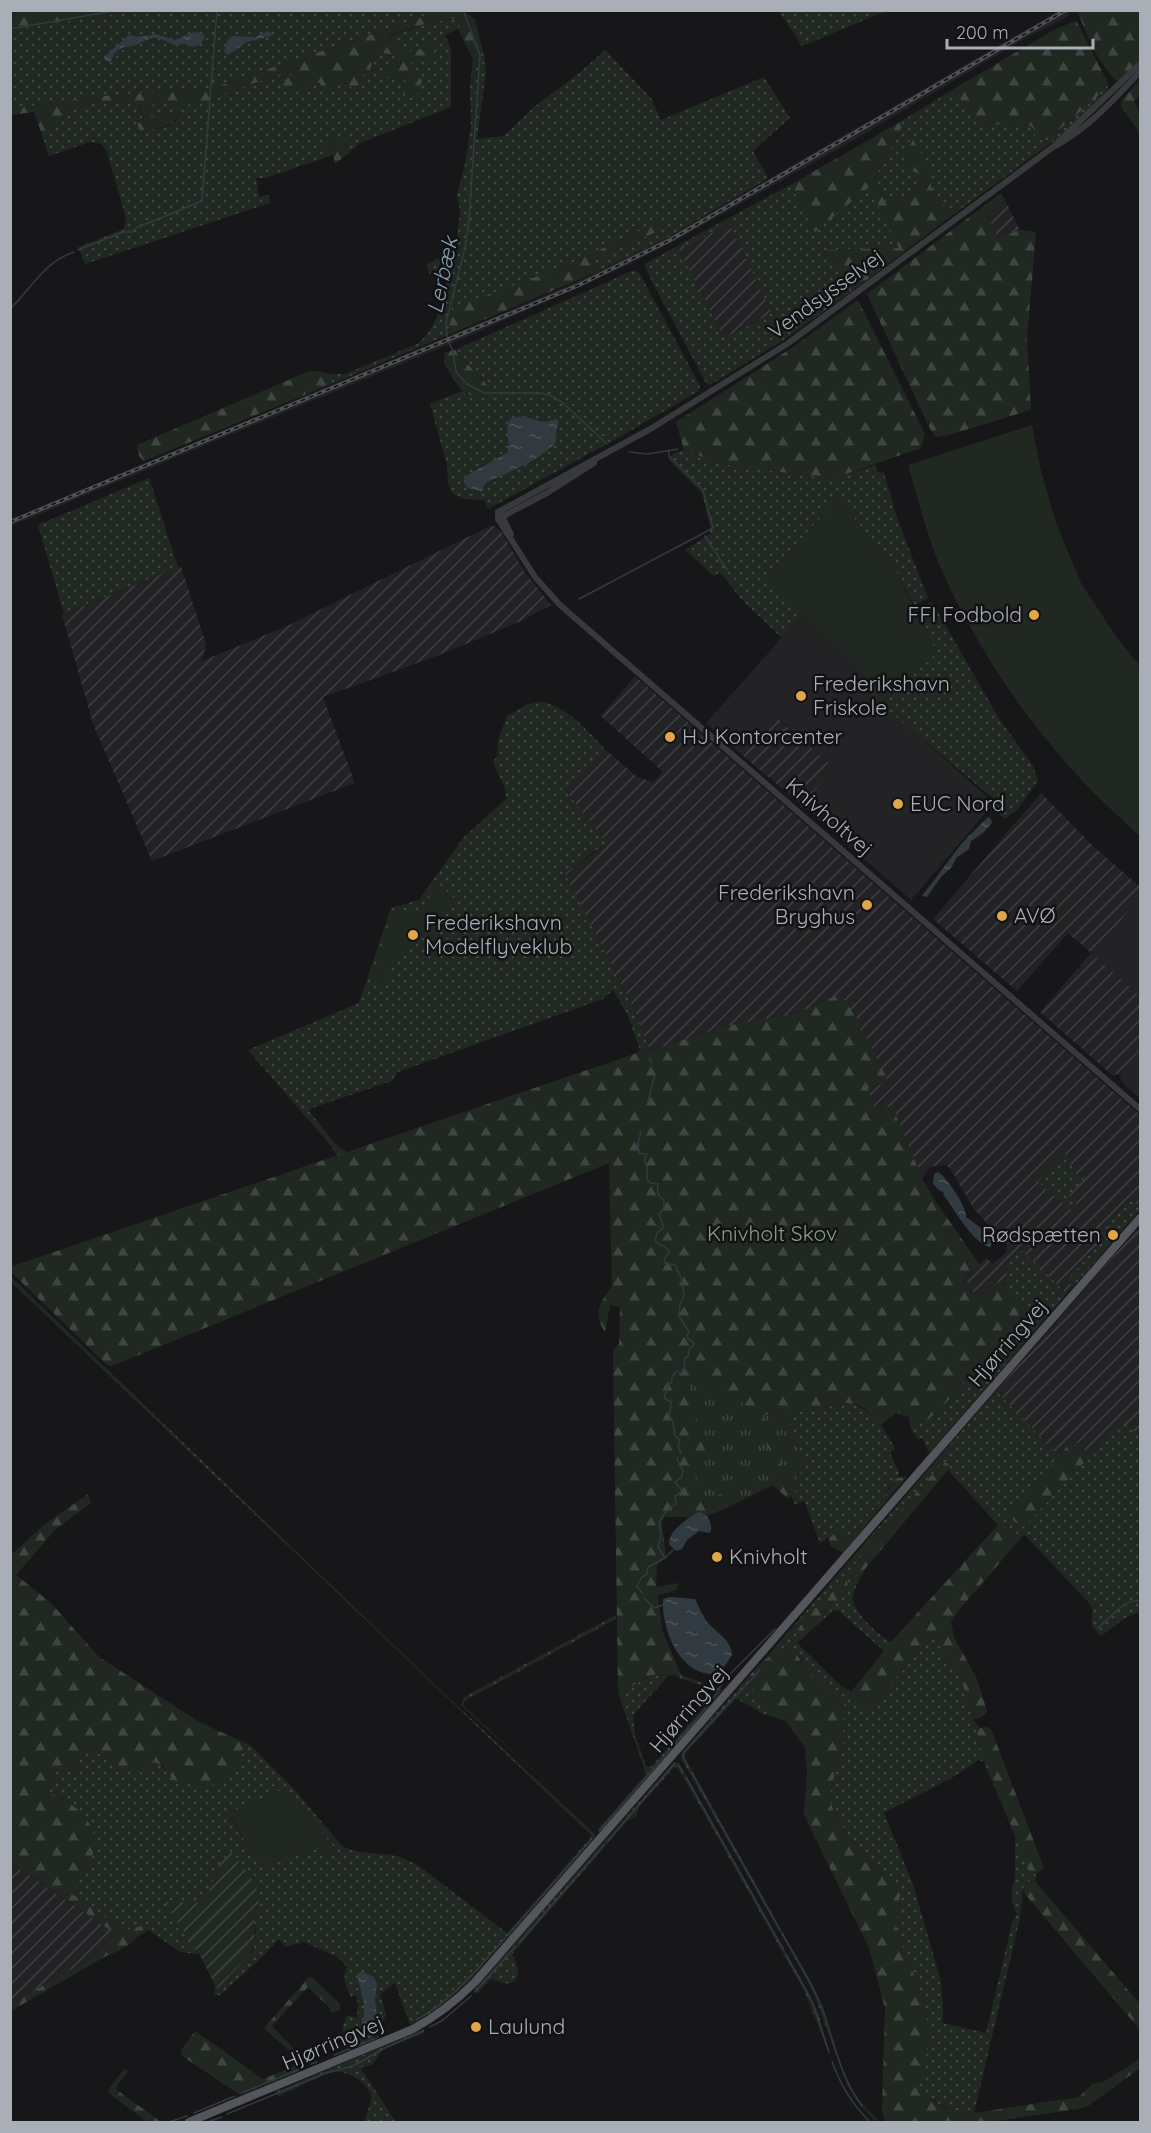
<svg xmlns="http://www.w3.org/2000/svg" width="1151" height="2133" viewBox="0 0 1151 2133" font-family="Quicksand,sans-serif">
	<defs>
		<pattern id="industrial-furrows" width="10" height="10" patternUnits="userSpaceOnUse" patternTransform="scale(1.5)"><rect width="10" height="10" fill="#232325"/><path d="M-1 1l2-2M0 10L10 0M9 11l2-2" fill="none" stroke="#404042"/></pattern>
		<pattern id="grass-dots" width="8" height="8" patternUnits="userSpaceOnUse" patternTransform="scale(1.5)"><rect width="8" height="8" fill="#212822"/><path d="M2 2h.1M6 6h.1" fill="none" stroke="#3f4540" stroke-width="1.8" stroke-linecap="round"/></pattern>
		<pattern id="forest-firs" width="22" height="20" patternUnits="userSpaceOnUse" patternTransform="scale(1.5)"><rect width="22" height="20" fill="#212822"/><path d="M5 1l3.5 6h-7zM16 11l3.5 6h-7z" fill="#3f4540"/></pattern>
		<pattern id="park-tufts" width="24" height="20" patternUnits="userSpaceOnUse" patternTransform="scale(1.5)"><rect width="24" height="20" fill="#212822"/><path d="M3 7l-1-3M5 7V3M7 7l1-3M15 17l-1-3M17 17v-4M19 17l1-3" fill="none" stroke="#3f4540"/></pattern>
		<pattern id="garden-furrows" width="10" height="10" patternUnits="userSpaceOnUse" patternTransform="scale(1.5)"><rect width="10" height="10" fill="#212822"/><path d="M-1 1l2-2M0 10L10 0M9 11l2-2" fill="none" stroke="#3f4540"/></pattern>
		<pattern id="water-ripples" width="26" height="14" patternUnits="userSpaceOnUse" patternTransform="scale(1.5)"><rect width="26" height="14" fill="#313a40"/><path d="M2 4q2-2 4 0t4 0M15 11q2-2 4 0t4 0" fill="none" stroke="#4c5459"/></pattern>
	</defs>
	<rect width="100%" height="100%" fill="#171719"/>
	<g fill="#232325">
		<path d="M1058 11H1072L1069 12V16L1026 38 852 141 671 243 628 265 469 336 11 526V520L577 282 667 238Z"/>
		<path d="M802 615 868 675 865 688 994 803 911 900 802 805 834 768 777 717 743 756 706 723Z"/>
		<path d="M1140 897V996L1092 954Z"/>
		<path d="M1140 1050V1099L1123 1084 1119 1074Z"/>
	</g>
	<g fill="url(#industrial-furrows)">
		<path d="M1005 200 1020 230 998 238 987 215Z"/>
		<path d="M729 223 772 313 724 338 679 250 675 247 682 243 687 247Z"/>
		<path d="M490 526H494L501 531 524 571 551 605 519 622 437 656 323 697 355 783 152 861 93 724 62 615 181 566 206 644 202 661 287 626Z"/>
		<path d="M635 676 1140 1115V1200L1136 1205 1131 1200 1102 1241 1067 1280 1072 1285H1075L1065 1296 1063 1289 1010 1258 1005 1287 992 1281 990 1287 979 1296 974 1295 967 1282 964 1284 963 1281V1277L987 1258 992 1264 1006 1253 1007 1245 973 1208 950 1168 945 1165 934 1166 929 1168 922 1178 892 1106 875 1112 868 1088 888 1082 840 994 798 1013 726 1026 650 1051 634 1009 564 874 607 844 565 790 606 750 637 777 653 782 663 772 601 716Z"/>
		<path d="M776 717 834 768 802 805 743 756Z"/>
		<path d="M1041 793 1093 846 1140 887V897L1092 954 1140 996V1050L1119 1074 1112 1075 1040 1012 1091 953 1068 933 1017 991 933 919Z"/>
		<path d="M1137 1229 1140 1232V1436L1122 1422 1090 1456 1077 1443 1070 1444 1059 1456 996 1391Z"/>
		<path d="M10 1862 116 1934 96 1955 11 2004Z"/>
	</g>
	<g fill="url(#grass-dots)" fill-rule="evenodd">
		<path d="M135 11H436L432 14 209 89 103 96 11 109V29Z"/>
		<path d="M779 11H886L802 46Z"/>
		<path d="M458 18 462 23 458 29 445 35 451 49V107L360 143 345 156 347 141 333 155 266 178H256L259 197 269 195 270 203 85 264 78 247 124 229 126 218 107 152 102 144 90 142 49 156 41 132 48 137 68 110 97 102 139 103 146 131 172 125 181 114 175 111 153 118 149 105 174 101 213 103 220 95 292 70V74C318 89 333 80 358 86L365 71 371 67 373 59 384 53 394 55 396 59 387 67 390 80 404 76 406 78 404 95 419 77 410 74 411 63 422 50 407 55 399 51 389 36 432 22Z"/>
		<path d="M605 50 651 98 661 120 764 77 790 118 753 151 768 178 667 238 592 274 593 260 667 227 663 220 563 267 449 327 450 334 329 385V374H345L417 344C439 328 441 300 448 276L441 271 430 274 426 265 452 251 456 246 460 212 457 194 465 164 471 126 470 88 473 59 482 63 485 61 486 73 477 139 504 136 534 107 578 74Z"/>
		<path d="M1108 83V88L1106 92 1063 134 953 215 931 188V168L920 174 919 188 887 205 875 177 902 128 900 122 952 90 986 128 992 127 1002 121 1026 122 1035 130 1106 87Z"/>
		<path d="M792 184 800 205 869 186 900 248 826 250 851 292 785 339 710 385 706 383 646 270 645 264 675 247 679 250 724 338 772 313 729 223 687 247 682 243Z"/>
		<path d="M634 270 640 274 700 386 699 391 618 438 488 509 484 500 463 499 452 493 448 482 447 465 430 404 462 391 466 394 488 385 461 356 457 349Z"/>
		<path d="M684 450 722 464 832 479 876 465 877 472 884 473 897 518 928 598 914 605 891 562 867 536 839 497 769 575 766 580 802 615 782 638 741 599 722 574 719 573 714 576 685 550 710 534V526L702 493 668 459 673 454Z"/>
		<path d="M149 478 178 567 64 614 38 525Z"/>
		<path d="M932 602 1000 720 1033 766 1038 781 1017 810 1005 819 992 808 996 801 881 704 936 653 917 610Z"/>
		<path d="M541 702C567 705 589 733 606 750L565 790 607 844 593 852 565 874 634 1010 650 1051 634 1054 640 1050 628 1016 613 990 603 999 398 1072 392 1081 312 1108 309 1111 335 1144 348 1153 337 1157 333 1148 248 1050 359 1003 391 908 419 900 463 838 506 799 505 789 493 762 497 756 498 740 507 716 528 704Z"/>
		<path d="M1064 1151 1074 1171 1084 1179 1069 1196 1078 1205 1073 1212 1038 1182Z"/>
		<path d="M1131 1200 1136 1205 1140 1200V1210L1075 1285H1072L1067 1280 1102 1241 1100 1234Z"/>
		<path d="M1019 1250H1021L1063 1290 1065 1296 929 1453 922 1438 918 1439 910 1428 929 1419 960 1389 965 1379 976 1371 1022 1300 1005 1287 1010 1258Z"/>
		<path d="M10 1276 454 1703 596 1835 472 1978C453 1997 434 2013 410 2025L395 1983 380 1994 386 2015 378 2031 379 2038 348 2051 342 2029 347 2015 357 2018 358 2003 356 1995 351 1997C346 1986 342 1978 347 1967L338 1957 304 1942 285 1947 279 1939 259 1960 220 1995H214L215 1985 217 1988 253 1950 256 1934 254 1920 259 1900 219 1865 205 1903 202 1904 197 1954 180 1952 149 1930 139 1936 143 1930H124L71 1894 88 1866 63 1798 48 1792 57 1769 89 1773 79 1761 85 1745 120 1767C151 1762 154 1754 175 1781L245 1764 237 1754 250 1745 297 1792 340 1844C354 1855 374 1852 392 1855 402 1857 410 1861 419 1866L507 1933 592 1836 11 1282ZM284 1789 337 1851 338 1857 319 1850H309L259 1866 230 1816 234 1811Z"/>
		<path d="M996 1391 1059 1456 1010 1511 1023 1527 1122 1421 1140 1436V1612L1128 1616 1101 1636 1092 1626V1608L1089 1603 1025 1535 1021 1538 1006 1524 998 1525 948 1470 950 1466 947 1463 943 1462 852 1578 865 1569C862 1577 855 1586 853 1595 849 1609 880 1637 891 1642L884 1651 839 1611 833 1610 823 1620C826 1605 840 1600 848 1588L846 1581H841L827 1596 828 1600 797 1643 839 1684 851 1692 850 1697 872 1706 933 1635 962 1681 973 1719 980 1728 976 1732 981 1748 1030 1874H1036L1035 1881 1031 1880 1023 1888 1020 1918 974 2113C944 2110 939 2107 918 2086L931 2036 921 1993 896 1929 900 1894C883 1874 834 1826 831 1802 829 1782 840 1763 843 1744 845 1728 837 1723 849 1709L848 1706 826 1689 804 1667 800 1658 791 1644 763 1661ZM979 1760 984 1762 1015 1836V1876L1012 1888V1902L1017 1914 1012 1923 986 2033 943 2023V2001L940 1978 913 1884 884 1813 953 1777Z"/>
		<path d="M848 1403C870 1407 886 1429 895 1449L890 1453 899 1472 898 1478 890 1485 884 1498 850 1536 840 1530 820 1543 804 1501 795 1505 792 1497 795 1495 796 1477 805 1469 786 1414Z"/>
		<path d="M616 1615V1619L464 1701V1706L597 1830 646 1774 624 1710H626L624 1692C639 1682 650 1672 669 1675L633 1715 635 1734 646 1766 651 1767 715 1694 712 1689 676 1677 681 1675 723 1690 600 1832 461 1705 464 1697Z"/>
		<path d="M750 1675C753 1692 758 1705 771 1716L765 1715 736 1698 685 1754V1758L814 1988C830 2020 833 2058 851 2088 859 2101 868 2110 878 2120L877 2122 862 2107 848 2087 812 1989 681 1758 682 1752Z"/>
		<path d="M674 1762 678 1763 684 1772 808 1991 819 2015 829 2054 805 1992 681 1773 675 1766 639 1807 636 1817 627 1821 512 1954C525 1977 516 1991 491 1979L478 1993 473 1991Z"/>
		<path d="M424 2029V2033L383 2049 373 2064 362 2067 361 2069 396 2122H365C365 2114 372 2104 371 2096 368 2083 348 2070 334 2072 324 2073 291 2091 279 2096L275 2092Z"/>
	</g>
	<g fill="url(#forest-firs)">
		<path d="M11 10H135V11L11 29Z"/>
		<path d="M1081 10 1140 11V62L1119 83C1099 65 1087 37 1078 12Z"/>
		<path d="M436 11H463L475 19 485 61 482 63 473 59 458 29 462 23 458 18 432 22 389 35 390 39 397 40 402 45 400 51 407 54 415 47 422 50 425 44 432 43 437 49 431 53 433 58 431 61 423 58 420 62 411 63 410 74 419 77 422 81 417 95 410 98 403 95 406 78 404 76 390 80 382 75 387 67 396 59 394 55 384 53 373 59 371 67 365 71 358 86 352 88 347 83 336 85 330 93 322 91 320 83 307 82 304 90 289 93 282 88V83L292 74V70L220 95 213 103 205 106 195 101 181 109 176 107 174 101 149 105 153 118 175 111 181 113 172 124 146 131 139 129 137 124 144 120 139 103 97 102 68 110 48 137 41 132 34 112 11 115V109L103 96 209 89 432 14Z"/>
		<path d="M1074 21 1077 22 1108 83 1095 99 1047 140H1040L1035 136V130L1026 122 1017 128H1009L1002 121 992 128H986L952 90 1052 31Z"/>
		<path d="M1140 80V94L1134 102 1140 113V133L1121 107V101Z"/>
		<path d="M900 122 902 127 875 177 887 205 919 188 920 174 901 167 911 137 931 168V188L953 215 851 292 826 250 899 248 869 187 815 232 800 205 792 184Z"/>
		<path d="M335 135 347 141 345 156 335 164 333 155 324 149 329 138Z"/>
		<path d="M1001 193 1005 200 987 215 998 238 1020 230 1036 232 1027 339 1031 410 949 435 936 437 930 429 867 294Z"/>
		<path d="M663 220 668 227 593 260 592 274 450 334 449 327 454 307 563 267Z"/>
		<path d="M858 300 925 434 921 448 832 479 722 464 684 450 676 422 790 349Z"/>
		<path d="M457 349C465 366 483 376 492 392L491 397 477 398 462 391 444 364 445 353Z"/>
		<path d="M319 371 329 374V385L144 461 139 456 137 445 307 372Z"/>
		<path d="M840 994 855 1015 888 1081 882 1085 881 1084 868 1088 875 1111 892 1106 922 1178 936 1202 980 1265 963 1276 965 1279 963 1282 964 1284 967 1282 972 1288 970 1290 973 1294 976 1293 979 1296 990 1287 988 1284 992 1281C1006 1287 1030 1299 1029 1317L991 1361 965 1379 960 1389 929 1419 910 1428 909 1417 897 1413 880 1425 867 1410 858 1405 848 1403 786 1414 764 1415 792 1497 787 1498 773 1485 777 1480 724 1493 731 1506 707 1516 698 1512 689 1517H664L662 1522 666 1558 657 1565 656 1587 678 1583 677 1590 658 1595 662 1630 681 1675C674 1677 668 1674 661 1674 646 1674 636 1684 624 1692L626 1710H624L618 1692 613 1351 619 1344 620 1307 610 1305 605 1332C593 1314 599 1303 612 1287L609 1163 112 1366 107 1365 11 1272 10 1267 634 1054 650 1051 726 1026 798 1013Z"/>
		<path d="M1070 1443H1077L1090 1456 1024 1527 1015 1522 1010 1515V1511Z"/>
		<path d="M943 1462 947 1463 950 1466 948 1470 865 1569 852 1578 850 1577 848 1572Z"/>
		<path d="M907 1476 843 1553 830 1545 829 1538 840 1529 850 1536 884 1498 893 1481 898 1478Z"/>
		<path d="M88 1494 91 1503 55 1530 16 1575 51 1603 99 1657 199 1722 250 1745 237 1754 245 1763 209 1788 174 1781 163 1766 154 1762 143 1773 120 1767 85 1745 79 1761 89 1773 57 1769 48 1792C68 1800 94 1817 95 1842 95 1858 79 1880 72 1894L124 1930 142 1926 143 1930C134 1943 121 1951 106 1956L11 2011V2004L96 1955 116 1934 11 1862V1555L45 1524Z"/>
		<path d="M1006 1524 1021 1538 959 1610 951 1622 954 1637 977 1679 987 1711C983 1717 980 1719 973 1719L962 1681 933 1635 872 1706 863 1710 850 1697 851 1692 891 1642 998 1525Z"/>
		<path d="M841 1581H847L848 1588 842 1597 825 1611 823 1620 797 1643C794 1628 806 1619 815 1608L822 1607 828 1600 826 1596Z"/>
		<path d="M791 1643 804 1667 826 1689 848 1706 849 1709C837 1723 845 1728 843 1744 840 1763 829 1782 831 1802 834 1826 883 1874 900 1894L896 1929 921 1993 931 2036 919 2086 934 2102 944 2108 974 2113 1079 2097 1092 2084 1103 2082 1140 2059V2068L1088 2106 1078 2109 989 2122H885L882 2111 885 2008 869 1948 804 1815 807 1771 805 1748 786 1721 771 1716 764 1710 753 1692 750 1675 763 1661Z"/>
		<path d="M987 1727 991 1729 1044 1868 1036 1874 1030 1875 981 1748 976 1731 980 1728Z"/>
		<path d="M1031 1880 1035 1881 1140 2004V2030L1024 1893 1023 1888Z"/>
		<path d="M309 1977H312L340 2004V2010L333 2013 330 2012V2008L308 1987 272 2026 296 2051 293 2054 264 2028Z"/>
		<path d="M195 2031 263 2079 297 2065 302 2070 240 2095 182 2056 181 2050Z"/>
		<path d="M124 2069 128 2071 116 2087 117 2090 161 2122H147L110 2094 108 2090Z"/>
	</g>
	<g fill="url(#park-tufts)">
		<path d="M703 1380 710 1381 755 1412 778 1475 777 1480 773 1485 731 1506 724 1493 707 1500 693 1472 707 1459 689 1385Z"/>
		<path d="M786 1414 805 1469 796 1477 795 1495 792 1497 763 1415Z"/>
	</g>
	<path fill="url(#garden-furrows)" d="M231 1852 244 1867 256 1886 259 1900 254 1920 255 1943 248 1956 217 1989 202 1959 165 1904 167 1902 205 1903 219 1865 222 1860Z"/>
	<g fill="#212822">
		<path d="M1032 425 1040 467 1056 523 1081 583 1117 638 1140 666V837C1125 822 1109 808 1094 793 1031 729 978 651 941 569 927 535 918 500 908 465Z"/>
		<path d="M839 497 867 536 891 562 937 653 881 704 865 688 868 675 784 599 766 580 769 575Z"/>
		<path d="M437 882 455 899 441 916 449 921 453 920 456 924 455 927 451 928 448 923 441 918 436 932 460 948V955L453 957 423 938C397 955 396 954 386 984L377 987 374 985 373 974 393 911 400 909 410 914C426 909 430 895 437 882Z"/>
		<path d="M284 1789 337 1851 338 1857 319 1850H309L259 1866 230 1815 233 1811Z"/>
	</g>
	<g fill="url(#water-ripples)">
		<path d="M268 31 272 34 271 36 247 42 230 54 228 55 224 52 227 41 232 36 256 37Z"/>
		<path d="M194 32 202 33 205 37 200 45 194 47 185 44 175 45 158 38H150L134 46 124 47 115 52 110 62 104 60 105 56 129 35 140 37 155 34 175 40Z"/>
		<path d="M523 416C534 419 544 425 555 419L559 421 556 431V442C540 461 510 471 487 482L484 485 482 491 468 488 464 483V477L507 453C512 441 503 431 510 419Z"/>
		<path d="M988 817 991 819 992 823 983 833 971 841 969 849 957 857 951 868 941 877 927 897 922 896 962 843Z"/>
		<path d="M938 1172C946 1176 967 1207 966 1217L981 1228 983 1234 988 1236 993 1242 990 1247C973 1244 953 1207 943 1194L944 1192 940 1191 933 1184 934 1174Z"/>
		<path d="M698 1512C708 1513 712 1522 711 1531L709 1533 699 1531 687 1540 682 1549 676 1551 669 1544C669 1530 687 1519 698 1512Z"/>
		<path d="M670 1597 695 1599C699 1607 703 1617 709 1624 718 1634 732 1641 732 1655L720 1673C682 1681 661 1630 663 1599Z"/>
		<path d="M361 1971 374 1977 377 1984 375 1999 377 2016 364 2035H360L359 2034 364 2016V2003L357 1975Z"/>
	</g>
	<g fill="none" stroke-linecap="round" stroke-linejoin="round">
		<g stroke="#313a40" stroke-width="1.5">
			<path d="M463 10 480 55 469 220 465 248 446 323 447 337 453 352 456 372 467 384 484 393H540L552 396 562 402 607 444"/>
			<path d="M10 29 119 10"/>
			<path d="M78 250 123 232H132L136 228 202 201 217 10"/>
			<path d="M10 309C32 288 44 262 74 252"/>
			<path d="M629 452 647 454 678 449"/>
			<path d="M705 536 727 570"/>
			<path d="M579 599 713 528 703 490 669 456V451"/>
			<path d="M649 1058 652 1063"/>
			<path d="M648 1101 655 1074"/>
			<path d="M641 1131 638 1144 639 1153 647 1154 644 1161 647 1166V1179L650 1183 658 1184C657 1191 657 1196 664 1200V1208L659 1214 664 1227 657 1233 655 1241C660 1246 666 1246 670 1251L664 1260 665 1263 675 1265 682 1280 684 1295 680 1304 679 1316 689 1332 687 1336 688 1339 693 1342 694 1345 689 1350 688 1357 685 1358 684 1369 681 1374 677 1371C673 1374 671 1377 672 1382L668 1384 664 1398 671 1402 670 1412 668 1414 673 1422 675 1436 680 1440 678 1445 681 1454"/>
			<path d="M666 1557 673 1550"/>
			<path d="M642 1593 637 1586 642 1577 647 1574 648 1567 665 1558 658 1547 661 1535 659 1522 667 1510 676 1504 675 1496 681 1492V1489L675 1482 681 1478 683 1471 677 1459 678 1457"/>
			<path d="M644 1598 654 1608 663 1605"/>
			<path d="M1098 1628C1110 1618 1124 1599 1140 1601"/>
			<path d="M678 1764 683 1772"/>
			<path d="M689 1768 684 1759 683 1753 760 1670"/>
			<path d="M692 1773 711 1807"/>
			<path d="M686 1777 783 1949"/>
			<path d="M713 1811 780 1930"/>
			<path d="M599 1831 709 1705 725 1679 775 1629"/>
			<path d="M608 1841 675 1763"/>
			<path d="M508 1935 591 1840"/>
			<path d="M783 1935C797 1960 814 1985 824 2013 835 2046 841 2078 862 2106"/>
			<path d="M519 1943 604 1845"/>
			<path d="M786 1955 813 2003 829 2052"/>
			<path d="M475 1992 515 1947"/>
			<path d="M416 2020C452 2000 478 1969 505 1938"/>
			<path d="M430 2027 443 2020 471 1996"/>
			<path d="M334 2055 374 2039"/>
			<path d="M832 2061C840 2085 852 2104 870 2122"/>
			<path d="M311 2064 317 2062"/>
			<path d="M242 2093 300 2069"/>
			<path d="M194 2113 235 2096"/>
			<path d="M227 2114 326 2073 353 2066 381 2050 423 2031"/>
			<path d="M169 2122 187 2116"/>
			<path d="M207 2122 222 2117"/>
		</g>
		<g stroke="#38393d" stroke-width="6">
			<path d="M1055 145 1140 64"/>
			<path d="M498 512V519L535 577 560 605 1140 1109"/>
			<path d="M498 512 652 428 787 344 1053 147C1087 130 1114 99 1140 72"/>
			<path d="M501 514 511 534"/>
			<path d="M498 519 547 493 594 463"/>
		</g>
		<path stroke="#55565c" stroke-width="8" d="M189 2122 413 2029C437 2016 456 2001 475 1982L1140 1218"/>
		<defs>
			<path id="rail" d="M10 522 579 285 670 240 1066 10"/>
		</defs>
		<use href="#rail" stroke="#4f5156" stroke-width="4"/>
		<use href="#rail" stroke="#121214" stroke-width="1.5" stroke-dasharray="4.5" stroke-linecap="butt"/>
	</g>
	<g fill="#e1a647" stroke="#121214" stroke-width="2">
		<circle cx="1034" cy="615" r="6"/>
		<circle cx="801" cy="696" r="6"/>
		<circle cx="670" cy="737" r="6"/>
		<circle cx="898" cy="804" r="6"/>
		<circle cx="867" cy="905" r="6"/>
		<circle cx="1002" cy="916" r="6"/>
		<circle cx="413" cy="935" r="6"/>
		<circle cx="1113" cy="1235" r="6"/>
		<circle cx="717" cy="1557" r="6"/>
		<circle cx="476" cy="2027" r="6"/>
	</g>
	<g text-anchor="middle" stroke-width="5" stroke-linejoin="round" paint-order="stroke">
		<g font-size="21" fill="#aaafb7" stroke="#121214">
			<text transform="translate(826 294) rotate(-36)" y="7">Vendsysselvej</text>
			<text transform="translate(829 817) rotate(41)" y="7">Knivholtvej</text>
			<text transform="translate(1008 1343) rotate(-49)" y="7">Hjørringvej</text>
			<text transform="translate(689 1709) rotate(-49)" y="7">Hjørringvej</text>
			<text transform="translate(333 2043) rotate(-23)" y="7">Hjørringvej</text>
		</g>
		<g font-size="21" fill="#aaafb7" stroke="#121214" text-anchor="start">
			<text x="1022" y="622" text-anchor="end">FFI Fodbold</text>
			<text x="813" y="691">Frederikshavn<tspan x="813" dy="24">Friskole</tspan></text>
			<text x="682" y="744">HJ Kontorcenter</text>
			<text x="910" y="811">EUC Nord</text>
			<text x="855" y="900" text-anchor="end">Frederikshavn<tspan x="855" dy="24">Bryghus</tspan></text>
			<text x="1014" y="923">AVØ</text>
			<text x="425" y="930">Frederikshavn<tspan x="425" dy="24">Modelflyveklub</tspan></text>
			<text x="1101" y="1242" text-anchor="end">Rødspætten</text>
			<text x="729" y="1564">Knivholt</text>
			<text x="488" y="2034">Laulund</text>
		</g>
		<g font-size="21" fill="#83a084" stroke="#121214">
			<text x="772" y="1241">Knivholt Skov</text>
		</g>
		<g font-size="22" font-style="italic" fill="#859daf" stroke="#121214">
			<text transform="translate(442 275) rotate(-78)" y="8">Lerbæk</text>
		</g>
	</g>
	<rect width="1151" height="2133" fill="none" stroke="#aaafb7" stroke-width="24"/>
	<path d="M947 39v9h146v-9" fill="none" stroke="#aaafb7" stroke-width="3"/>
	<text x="956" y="39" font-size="18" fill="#aaafb7" stroke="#121214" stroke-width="4.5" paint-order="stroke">200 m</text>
</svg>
